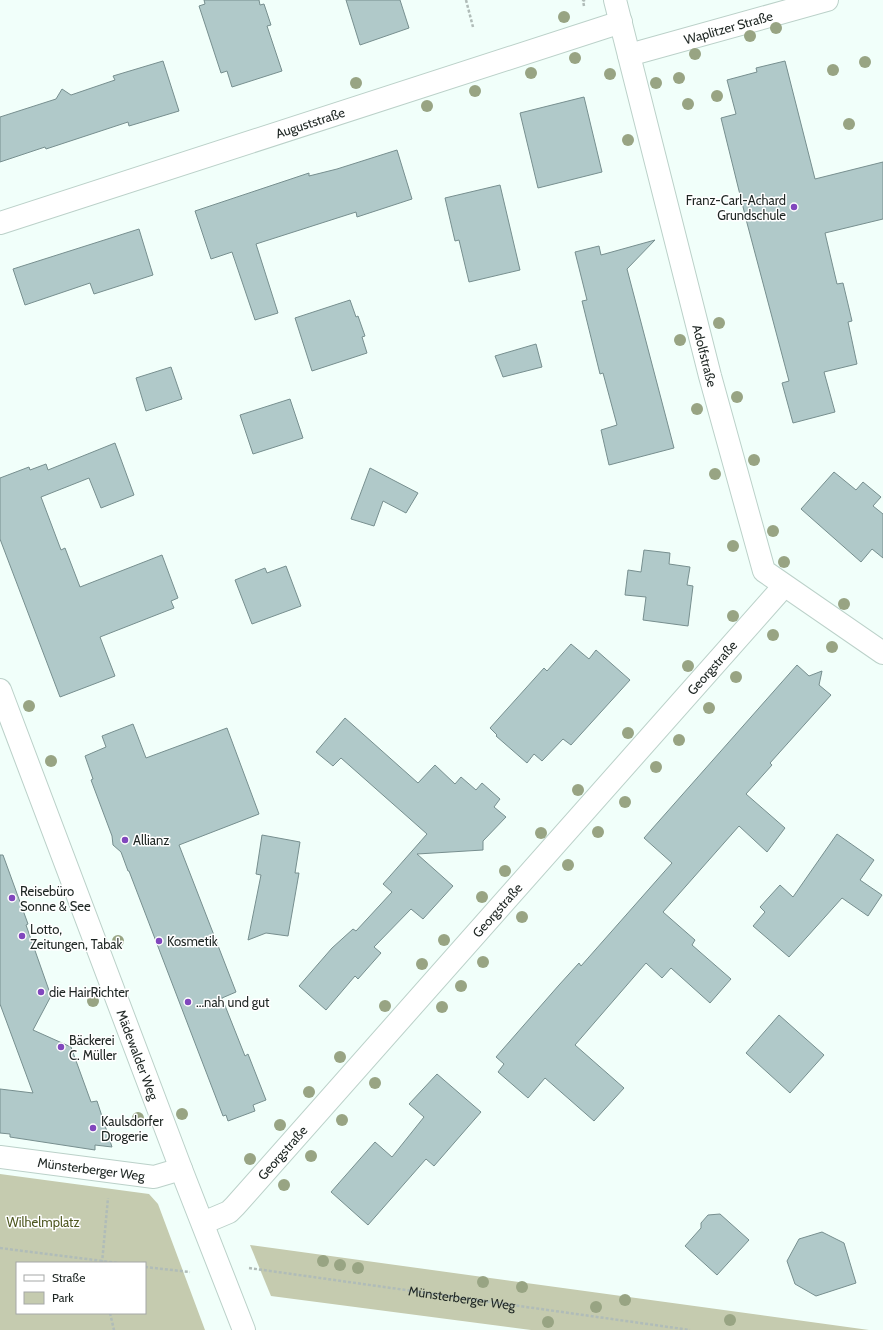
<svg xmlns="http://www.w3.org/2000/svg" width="883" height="1330" viewBox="0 0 883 1330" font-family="Cabin,sans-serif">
	<rect width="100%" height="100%" fill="#f1fffa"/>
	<g fill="#c5cbaf" fill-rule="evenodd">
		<path d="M0 1174 149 1194 158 1204 205 1330H0ZM17 1263H145V1313H17Z"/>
		<path d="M250 1245 869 1330H531L271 1296Z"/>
	</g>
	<g fill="#b0c9c9" stroke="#778f8f">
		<path d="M204 0H259L260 5 264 4 271 25 267 26 282 71 232 87 227 71 221 73 199 6 205 4Z"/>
		<path d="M346 0H400L409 28 360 45Z"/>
		<path d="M163 61 179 111 129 126 128 122 46 149 45 147 0 162V117L56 99 62 89 71 95 115 80 113 76Z"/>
		<path d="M785 61 815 179 883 162V219L825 233 837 284 843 283 852 321 848 322 857 364 824 372 835 412 793 423 782 383 789 381 747 223 721 118 736 114 727 80 757 72 756 68Z"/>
		<path d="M584 97 602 172 538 188 520 113Z"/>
		<path d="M397 150 412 199 357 217 356 212 256 244 278 313 255 320 232 252 211 259 195 211 309 173V176L337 169Z"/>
		<path d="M500 185 520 270 469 282 459 240 455 241 445 198Z"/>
		<path d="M139 229 153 275 94 294 90 283 25 305 13 269Z"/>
		<path d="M655 240 627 269 674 448 609 465 601 430 617 425 603 373 600 374 582 301 587 300 575 252 599 246 601 255Z"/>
		<path d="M350 300 356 317 358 316 365 336 362 337 367 353 312 371 295 318Z"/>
		<path d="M536 344 542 367 503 377 495 356Z"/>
		<path d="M171 367 182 399 146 411 136 378Z"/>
		<path d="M290 399 303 438 253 454 240 415Z"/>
		<path d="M115 443 134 495 101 508 89 478 41 497 61 550 65 548 80 587 162 555 178 598 171 601 174 608 100 637 115 676 60 697 0 539V478L29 467 30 470 46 464 48 470Z"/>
		<path d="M370 468 418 493 406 513 383 501 374 526 351 519Z"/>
		<path d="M834 472 856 490 863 482 881 497 873 506 883 514V558L872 549 861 562 801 509Z"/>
		<path d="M644 550 670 553 669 564 690 567 687 585 693 586 688 626 643 620 646 597 625 595 628 570 641 572Z"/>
		<path d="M286 566 301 606 252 624 235 580 265 568 267 573Z"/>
		<path d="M571 644 589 659 596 650 630 680 571 745 563 739 542 761 534 754 527 763 496 736 497 735 490 728 544 668 547 671Z"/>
		<path d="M797 665 809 676 822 671 819 685 831 695 770 763 772 765 746 794 785 828 767 852 739 826 663 912 695 940 692 945 731 979 710 1003 671 968 662 978 646 963 575 1045 624 1088 594 1121 545 1078 528 1098 498 1072 504 1064 496 1057 559 985 579 963 581 966 672 863 644 838Z"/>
		<path d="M345 718 418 783 435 765 455 784 461 777 476 790 482 783 500 799 494 807 506 817 483 841V850L417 854 453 886 423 919 411 909 374 947 381 953 358 979 355 976 326 1010 299 986 332 948 353 929 356 931 392 892 383 884 427 834 341 758 333 766 316 752Z"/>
		<path d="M133 724 146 758 227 728 259 814 179 845 236 992 222 998 245 1056 248 1054 266 1100 253 1105 255 1111 228 1121 226 1115 223 1116 129 871H128L121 852 113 845 112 836 91 780 93 779 85 756 106 747 102 736Z"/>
		<path d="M837 834 874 860 860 880 882 895 868 916 842 898 789 957 753 926 765 912 760 907 780 885 793 897Z"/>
		<path d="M262 835 300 842 295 873H299L288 936 266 933 248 940 261 875 256 874Z"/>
		<path d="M0 855H3L28 924 26 925 51 996 33 1030 71 1047 91 1102 97 1101 112 1147 95 1145V1150L10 1137V1134L0 1133V1089L33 1093 0 1004Z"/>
		<path d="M779 1015 824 1055 790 1093 746 1053Z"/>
		<path d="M437 1074 481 1112 434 1166 426 1159 368 1225 331 1192 375 1142 392 1157 424 1117 409 1104Z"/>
		<path d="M720 1214 749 1240 717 1275 685 1246 701 1228V1223L708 1215Z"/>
		<path d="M822 1232 844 1243 856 1283 816 1296 795 1284 787 1261 799 1239Z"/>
	</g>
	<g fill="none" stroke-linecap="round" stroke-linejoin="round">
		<defs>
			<g id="minor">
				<path id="s2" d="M615 0 710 376 764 571 883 653"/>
				<path id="s3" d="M629 55 827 0"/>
				<path id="s4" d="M0 223 621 22"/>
				<path id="s5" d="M0 690 181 1169 244 1330"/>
				<path id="s6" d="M0 1157 154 1177 181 1169"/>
				<path id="s7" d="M203 1223 229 1212 235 1206 784 586"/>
			</g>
		</defs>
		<use href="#minor" stroke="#bbd1c9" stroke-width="24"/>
		<g stroke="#b0bcb8" stroke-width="2.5" stroke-dasharray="3 2" stroke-linecap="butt">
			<path d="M466 0 473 27"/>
			<path d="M584 6 583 1 585 0"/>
			<path d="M0 1248 118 1263"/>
			<path d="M102 1263 108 1198"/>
			<path d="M145 1267 190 1272"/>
			<path id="s1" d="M249 1268 690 1330"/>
			<path d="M110 1313 114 1330"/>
		</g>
		<use href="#minor" stroke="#fff" stroke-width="22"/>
	</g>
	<g fill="#98a483">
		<circle cx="564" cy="17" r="6"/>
		<circle cx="776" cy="28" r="6"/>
		<circle cx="750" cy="36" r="6"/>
		<circle cx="695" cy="54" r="6"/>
		<circle cx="575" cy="58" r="6"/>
		<circle cx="865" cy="62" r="6"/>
		<circle cx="833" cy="70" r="6"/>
		<circle cx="531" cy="73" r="6"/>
		<circle cx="610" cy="74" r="6"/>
		<circle cx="679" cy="78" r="6"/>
		<circle cx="356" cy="83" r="6"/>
		<circle cx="656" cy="83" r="6"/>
		<circle cx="475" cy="91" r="6"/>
		<circle cx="717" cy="96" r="6"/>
		<circle cx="688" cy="104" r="6"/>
		<circle cx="427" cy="106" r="6"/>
		<circle cx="849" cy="124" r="6"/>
		<circle cx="628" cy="140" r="6"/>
		<circle cx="719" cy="323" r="6"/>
		<circle cx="680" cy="340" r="6"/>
		<circle cx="737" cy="397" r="6"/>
		<circle cx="697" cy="409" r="6"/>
		<circle cx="754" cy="460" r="6"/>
		<circle cx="715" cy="474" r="6"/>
		<circle cx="773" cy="531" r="6"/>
		<circle cx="733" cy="546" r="6"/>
		<circle cx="784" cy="562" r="6"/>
		<circle cx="844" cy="604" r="6"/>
		<circle cx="733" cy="616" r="6"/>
		<circle cx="773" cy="635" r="6"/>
		<circle cx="832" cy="647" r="6"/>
		<circle cx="688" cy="666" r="6"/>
		<circle cx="736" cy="677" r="6"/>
		<circle cx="29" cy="706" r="6"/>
		<circle cx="709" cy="708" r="6"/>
		<circle cx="628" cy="733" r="6"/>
		<circle cx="679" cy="740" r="6"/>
		<circle cx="51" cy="761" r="6"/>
		<circle cx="656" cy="767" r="6"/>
		<circle cx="578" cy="790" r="6"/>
		<circle cx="625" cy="802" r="6"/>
		<circle cx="598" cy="832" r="6"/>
		<circle cx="541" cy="833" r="6"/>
		<circle cx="568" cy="865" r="6"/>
		<circle cx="505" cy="871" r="6"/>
		<circle cx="482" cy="897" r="6"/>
		<circle cx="522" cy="917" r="6"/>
		<circle cx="444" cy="940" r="6"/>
		<circle cx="118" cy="941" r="6"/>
		<circle cx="483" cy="962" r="6"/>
		<circle cx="422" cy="964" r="6"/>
		<circle cx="461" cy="986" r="6"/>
		<circle cx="93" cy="1001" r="6"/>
		<circle cx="385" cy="1006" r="6"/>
		<circle cx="442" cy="1007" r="6"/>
		<circle cx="340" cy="1057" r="6"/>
		<circle cx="375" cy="1083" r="6"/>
		<circle cx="309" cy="1092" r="6"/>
		<circle cx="182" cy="1114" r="6"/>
		<circle cx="138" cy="1118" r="6"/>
		<circle cx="342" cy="1120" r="6"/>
		<circle cx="280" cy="1125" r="6"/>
		<circle cx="311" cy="1156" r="6"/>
		<circle cx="250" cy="1159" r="6"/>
		<circle cx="284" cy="1185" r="6"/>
		<circle cx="323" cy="1261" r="6"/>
		<circle cx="340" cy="1265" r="6"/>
		<circle cx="358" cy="1268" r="6"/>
		<circle cx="483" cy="1282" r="6"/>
		<circle cx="522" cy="1287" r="6"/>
		<circle cx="625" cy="1300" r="6"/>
		<circle cx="596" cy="1307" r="6"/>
		<circle cx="730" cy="1320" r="6"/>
		<circle cx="548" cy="1322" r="6"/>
	</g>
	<g fill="#8147bd" stroke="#fff" stroke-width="1.5">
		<circle cx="794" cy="207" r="4"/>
		<circle cx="125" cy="840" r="4"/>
		<circle cx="12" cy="898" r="4"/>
		<circle cx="22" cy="936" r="4"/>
		<circle cx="159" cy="941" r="4"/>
		<circle cx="41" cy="992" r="4"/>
		<circle cx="188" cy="1002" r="4"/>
		<circle cx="61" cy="1047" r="4"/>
		<circle cx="93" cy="1128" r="4"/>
	</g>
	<g text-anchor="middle" stroke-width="3" stroke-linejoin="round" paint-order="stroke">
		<g font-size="13" fill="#1e2623" stroke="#fff">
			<text dy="5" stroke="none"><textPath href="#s3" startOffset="103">Waplitzer Straße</textPath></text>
			<text dy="5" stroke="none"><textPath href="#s4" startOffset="326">Auguststraße</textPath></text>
			<text dy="5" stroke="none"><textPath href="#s2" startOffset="367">Adolfstraße</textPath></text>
			<text dy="5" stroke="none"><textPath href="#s7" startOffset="756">Georgstraße</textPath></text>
			<text dy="5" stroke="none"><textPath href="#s7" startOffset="432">Georgstraße</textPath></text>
			<text dy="5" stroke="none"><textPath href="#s5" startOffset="390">Mädewalder Weg</textPath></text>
			<text dy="5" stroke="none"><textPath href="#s7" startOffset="108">Georgstraße</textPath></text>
			<text dy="5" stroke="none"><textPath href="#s6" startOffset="92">Münsterberger Weg</textPath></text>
			<text dy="5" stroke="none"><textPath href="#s1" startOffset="215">Münsterberger Weg</textPath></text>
		</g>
		<g font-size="13" fill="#1e2623" stroke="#fff" text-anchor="start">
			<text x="786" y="205" text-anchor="end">Franz-Carl-Achard<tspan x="786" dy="15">Grundschule</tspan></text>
			<text x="133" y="845">Allianz</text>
			<text x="20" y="896">Reisebüro<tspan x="20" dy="15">Sonne &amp; See</tspan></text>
			<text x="30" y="934">Lotto,<tspan x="30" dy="15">Zeitungen, Tabak</tspan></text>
			<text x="167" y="946">Kosmetik</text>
			<text x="49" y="997">die HairRichter</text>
			<text x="196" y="1007">...nah und gut</text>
			<text x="69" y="1045">Bäckerei<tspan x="69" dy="15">C. Müller</tspan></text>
			<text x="101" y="1126">Kaulsdorfer<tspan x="101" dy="15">Drogerie</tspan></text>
		</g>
		<g font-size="13" fill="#505922" stroke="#fff">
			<text x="43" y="1227">Wilhelmplatz</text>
		</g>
	</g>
	<rect x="16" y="1262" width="130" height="52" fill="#ffffff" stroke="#a5a8a7"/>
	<rect x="24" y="1275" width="20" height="6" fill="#ffffff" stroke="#a5a8a7"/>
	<text x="52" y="1282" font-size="12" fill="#1e2623">Straße</text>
	<rect x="24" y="1292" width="20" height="12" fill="#c5cbaf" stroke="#a5a8a7"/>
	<text x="52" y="1302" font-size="12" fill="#1e2623">Park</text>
</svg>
